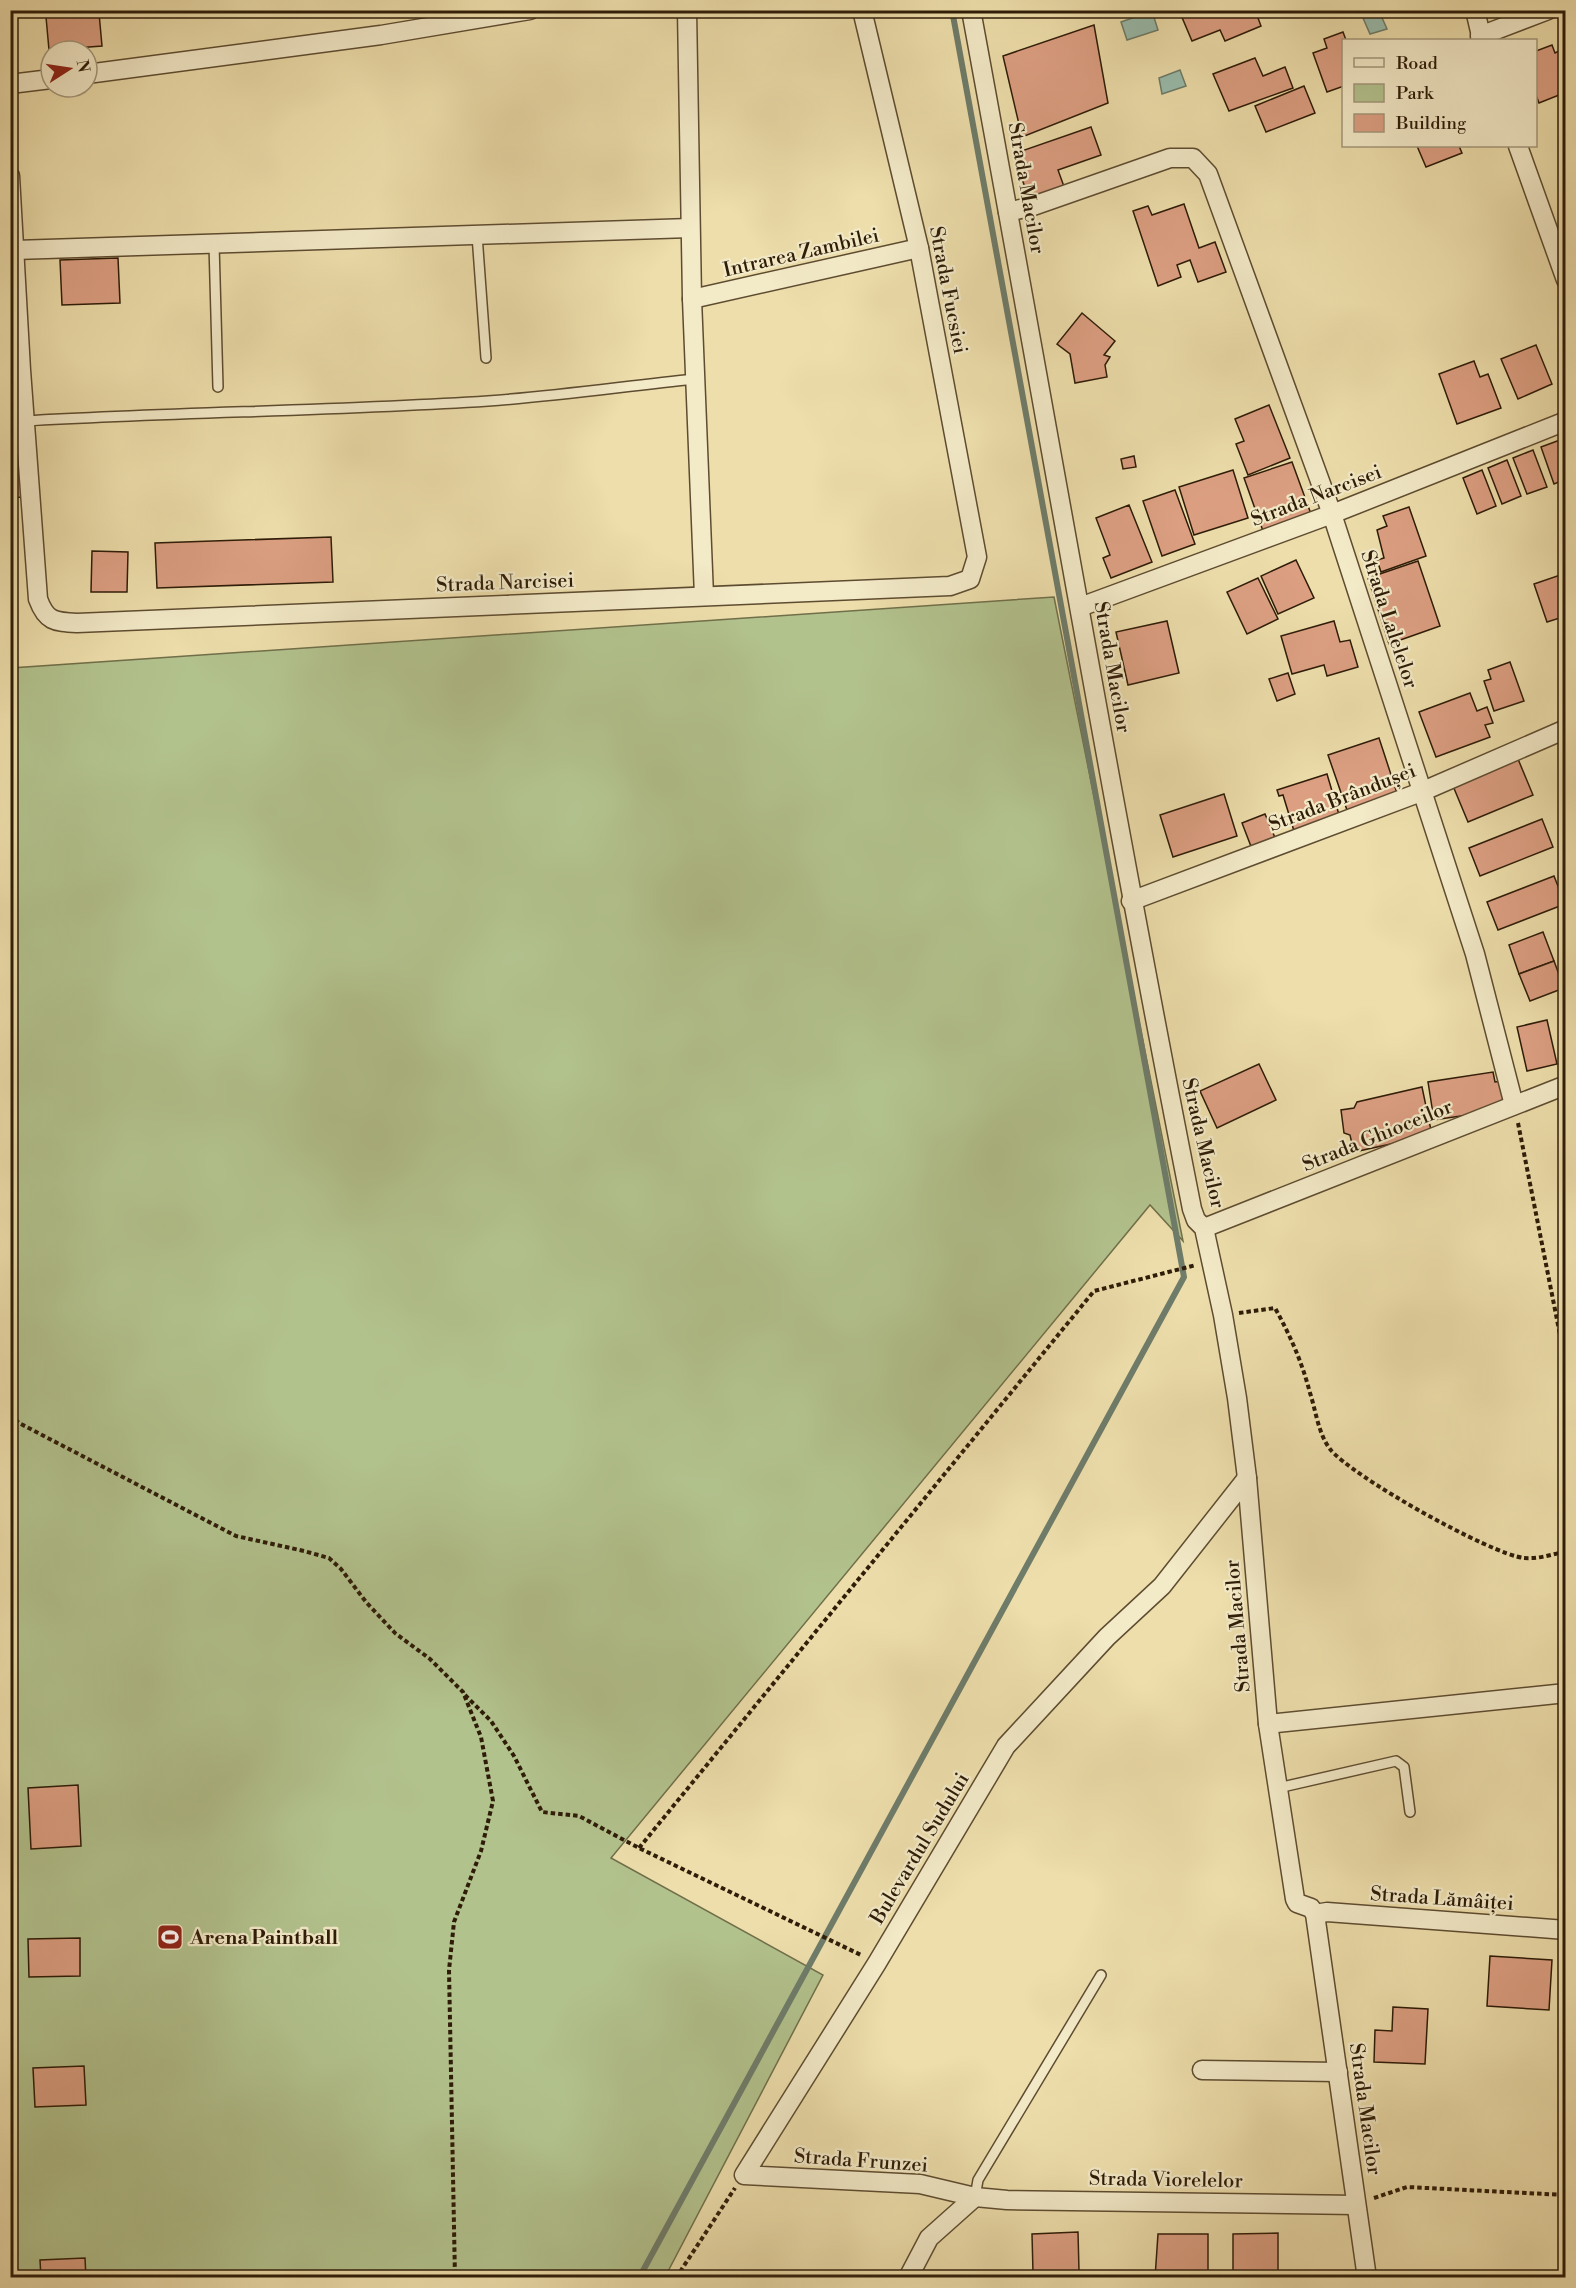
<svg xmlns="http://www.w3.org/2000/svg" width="1576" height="2288" viewBox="0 0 1576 2288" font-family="'Libre Bodoni',serif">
	<rect width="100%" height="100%" fill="#eddeab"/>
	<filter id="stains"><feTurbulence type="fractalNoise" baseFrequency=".00333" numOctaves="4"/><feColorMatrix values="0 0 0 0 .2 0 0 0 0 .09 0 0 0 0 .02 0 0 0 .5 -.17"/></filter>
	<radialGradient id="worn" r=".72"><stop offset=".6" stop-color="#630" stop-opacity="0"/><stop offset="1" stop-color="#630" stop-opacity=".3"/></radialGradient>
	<path fill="#b2c28d" stroke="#706f4a" stroke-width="1.5" d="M1054 597 1183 1241 1150 1205 611 1858 823 1975 665 2277 11 2278V668Z"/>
	<g fill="#99bcac" stroke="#6e7c6a" stroke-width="1.5">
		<path d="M1152 11 1158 30 1127 40 1121 22Z"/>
		<path d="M1360 11H1379L1387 29 1370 34Z"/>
		<path d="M1180 70 1186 86 1162 94 1159 78Z"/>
	</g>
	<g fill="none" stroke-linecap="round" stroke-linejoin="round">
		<path stroke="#6e7c6a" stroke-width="6" d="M639 2278 1184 1277 952 10"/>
	</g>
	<g fill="#dc9f82" stroke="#2e1c08" stroke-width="1.5">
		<path d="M1191 10H1198L1199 14 1208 10H1255L1261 26 1225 41 1220 30 1192 41 1181 15Z"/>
		<path d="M99 13 102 46 49 50 46 17Z"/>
		<path d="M1094 25 1108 103 1022 137 1003 56Z"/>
		<path d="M1343 32 1346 40H1344V86L1327 92 1313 53 1327 48 1324 39Z"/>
		<path d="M1552 45 1555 53 1561 50 1566 59V104L1563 105 1559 95 1539 103 1536 95V51Z"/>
		<path d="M1255 58 1263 76 1285 67 1293 88 1229 111 1213 74Z"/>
		<path d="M1304 86 1315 113 1266 132 1255 106Z"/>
		<path d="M1091 127 1101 155 1058 170 1066 192 1031 204 1013 154Z"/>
		<path d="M1417 146H1459L1462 153 1426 167Z"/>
		<path d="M1184 204 1199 248 1215 242 1226 272 1198 282 1190 260 1177 265 1181 277 1158 286 1133 211 1148 206 1152 215Z"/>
		<path d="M118 258 120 303 62 305 60 260Z"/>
		<path d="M1082 313 1115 341 1104 355 1110 357 1105 365 1107 377 1075 383 1070 354 1057 344Z"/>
		<path d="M1536 345 1552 384 1518 399 1501 359Z"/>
		<path d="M1474 361 1480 377 1488 374 1501 408 1457 424 1439 374Z"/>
		<path d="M1269 405 1290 458 1248 475 1236 444 1244 441 1235 419Z"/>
		<path d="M10 421H20L23 497 10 498Z"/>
		<path d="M1560 440 1566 454V479L1554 484 1541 447Z"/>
		<path d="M1533 450 1547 487 1527 494 1513 458Z"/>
		<path d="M1134 456 1136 467 1123 469 1121 459Z"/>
		<path d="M1507 460 1521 496 1502 504 1488 468Z"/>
		<path d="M1292 462 1311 514 1263 531 1244 478Z"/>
		<path d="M1233 470 1248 518 1194 535 1179 487Z"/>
		<path d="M1482 470 1496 506 1477 514 1463 478Z"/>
		<path d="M1175 490 1195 544 1162 556 1143 501Z"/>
		<path d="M1129 505 1152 562 1111 578 1103 558 1110 555 1096 518Z"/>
		<path d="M1409 507 1426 556 1381 572 1377 560 1384 558 1377 530 1387 526 1383 516Z"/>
		<path d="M331 537 333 582 157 588 155 543Z"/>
		<path d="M92 551 128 552 127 592H91Z"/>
		<path d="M1296 560 1314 598 1278 614 1261 576Z"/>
		<path d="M1418 561 1440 626 1389 644 1368 578Z"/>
		<path d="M1566 573V616L1547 622 1534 584Z"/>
		<path d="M1258 578 1278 619 1247 634 1227 592Z"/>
		<path d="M1167 621 1179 673 1128 685 1116 632Z"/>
		<path d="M1334 621 1340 642 1350 640 1358 667 1327 676 1324 665 1292 674 1281 636Z"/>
		<path d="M1510 662 1524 701 1494 711 1484 681 1491 679 1488 670Z"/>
		<path d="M1288 673 1295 694 1277 701 1269 679Z"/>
		<path d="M1470 693 1477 711 1487 707 1493 723 1485 725 1490 737 1436 757 1419 712Z"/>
		<path d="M1379 738 1398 796 1348 813 1328 755Z"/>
		<path d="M1518 759 1533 795 1468 822 1453 786Z"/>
		<path d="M1327 774 1340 818 1294 831 1283 795 1279 796 1277 790Z"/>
		<path d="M1224 794 1237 836 1173 857 1160 815Z"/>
		<path d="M1265 814 1276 840 1252 849 1242 823Z"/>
		<path d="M1542 819 1553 847 1480 876 1469 848Z"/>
		<path d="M1554 876 1565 904 1498 930 1487 902Z"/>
		<path d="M1543 932 1554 961 1519 974 1509 945Z"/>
		<path d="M1554 961 1564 988 1530 1001 1519 974Z"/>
		<path d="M1547 1020 1557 1064 1527 1071 1517 1027Z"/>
		<path d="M1259 1064 1276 1100 1217 1128 1200 1091Z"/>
		<path d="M1493 1072 1495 1082 1502 1081 1506 1103 1501 1110 1434 1120 1428 1082Z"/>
		<path d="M1422 1087 1432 1135 1354 1152 1350 1135 1344 1133 1341 1110 1354 1108 1357 1102Z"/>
		<path d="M78 1785 81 1846 31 1849 28 1788Z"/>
		<path d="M80 1938V1976L29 1977 28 1939Z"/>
		<path d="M1490 1956 1552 1960 1549 2010 1487 2006Z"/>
		<path d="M1393 2007 1428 2009 1425 2064 1374 2062 1375 2030 1392 2031Z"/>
		<path d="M84 2066 86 2105 35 2107 33 2068Z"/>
		<path d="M1078 2232 1079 2271 1033 2273 1032 2234Z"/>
		<path d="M1278 2233V2278H1233V2234Z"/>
		<path d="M1158 2234H1208V2278H1155Z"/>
		<path d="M85 2258 86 2278H41L40 2260Z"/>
	</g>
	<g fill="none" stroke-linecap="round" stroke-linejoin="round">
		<defs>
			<g id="lane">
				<path d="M477 235 486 358"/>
				<path d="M214 244 218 387"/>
				<path d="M25 421C179 412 334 411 488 401 557 396 626 386 695 379"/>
				<path d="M1278 1788 1396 1761 1404 1767 1410 1812"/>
				<path d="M975 2197 978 2180 1101 1975"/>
			</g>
			<g id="street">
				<path d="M687 10 692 299 704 596"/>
				<path d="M971 10C1045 410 1113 810 1192 1209L1196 1220 1204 1228 1223 1315 1237 1398 1247 1478 1268 1724 1295 1899 1297 1903 1311 1908 1315 1914 1367 2278"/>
				<path d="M1475 10 1482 40"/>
				<path d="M1480 36 1548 10"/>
				<path d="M87 74 381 35 530 10"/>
				<path d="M10 84 51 79"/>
				<path d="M1518 146 1566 280"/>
				<path d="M10 176 21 370 38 599C46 621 54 622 77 623L950 586 970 579 977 557 919 248 862 10"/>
				<path d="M1008 212 1033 206 1170 158H1193L1208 174 1332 514 1475 954 1514 1105"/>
				<path d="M15 250 690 228"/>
				<path d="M692 299 919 248"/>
				<path d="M1080 607 1332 514 1566 421"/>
				<path d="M1131 901 1421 792 1566 729"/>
				<path d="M1204 1228 1566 1085"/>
				<path d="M1247 1478 1162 1586 1107 1637 1006 1746 877 1963 744 2175 920 2184 975 2197 1007 2200 1356 2205"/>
				<path d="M1268 1724 1566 1693"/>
				<path d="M1315 1914 1327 1912 1566 1930"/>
				<path d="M1202 2070 1338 2072"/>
				<path d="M908 2278 929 2238 975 2197"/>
			</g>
		</defs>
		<use href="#lane" stroke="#5e4c31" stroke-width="12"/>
		<use href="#street" stroke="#5e4c31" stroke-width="21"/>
		<g stroke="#2e1c08" stroke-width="4" stroke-dasharray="4.5 3" stroke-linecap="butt">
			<path d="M1518 1123 1563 1350V1552L1566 1583"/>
			<path d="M1239 1313 1275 1308C1290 1335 1302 1362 1310 1393 1316 1411 1318 1433 1330 1449 1351 1476 1490 1554 1524 1558 1538 1559 1552 1555 1565 1551"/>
			<path d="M10 1414 19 1423 236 1536 304 1551 329 1558 341 1569 366 1602 395 1633 430 1659 463 1692 481 1737 493 1801 481 1851 454 1922 449 1970 455 2278"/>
			<path d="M465 1695 491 1721 514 1756 542 1812 579 1816 639 1848 861 1955"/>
			<path d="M639 1848 1094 1291 1196 1265"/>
			<path d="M1374 2198 1407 2187 1566 2195"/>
			<path d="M676 2278 735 2188"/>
		</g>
		<use href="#lane" stroke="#f3eac8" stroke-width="9"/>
		<use href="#street" stroke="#f3eac8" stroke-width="18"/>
	</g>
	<defs>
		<symbol id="stadium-square" viewBox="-11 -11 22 22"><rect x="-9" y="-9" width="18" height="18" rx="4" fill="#8f2418" stroke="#f3eac8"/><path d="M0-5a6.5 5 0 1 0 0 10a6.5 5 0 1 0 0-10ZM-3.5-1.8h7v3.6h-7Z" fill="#fff"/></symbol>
	</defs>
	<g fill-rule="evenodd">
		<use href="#stadium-square" x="155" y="1922" width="30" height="30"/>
	</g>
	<g text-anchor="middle" stroke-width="4.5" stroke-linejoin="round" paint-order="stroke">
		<g font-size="20" fill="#2e1c08" stroke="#f3eac8">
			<text transform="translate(1027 188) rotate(80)" y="7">Strada Macilor</text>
			<text transform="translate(801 252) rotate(-13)" y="7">Intrarea Zambilei</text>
			<text transform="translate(949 290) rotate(79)" y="7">Strada Fucsiei</text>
			<text transform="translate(1316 495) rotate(-21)" y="7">Strada Narcisei</text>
			<text transform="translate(505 582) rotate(-2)" y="7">Strada Narcisei</text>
			<text transform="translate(1390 619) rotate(72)" y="7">Strada Lalelelor</text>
			<text transform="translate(1113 667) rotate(80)" y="7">Strada Macilor</text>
			<text transform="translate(1342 797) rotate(-21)" y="7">Strada Brândușei</text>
			<text transform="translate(1377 1135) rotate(-22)" y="7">Strada Ghioceilor</text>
			<text transform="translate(1204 1143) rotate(77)" y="7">Strada Macilor</text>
			<text transform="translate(1237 1626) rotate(-95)" y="7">Strada Macilor</text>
			<text transform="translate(919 1848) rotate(-59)" y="7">Bulevardul Sudului</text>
			<text transform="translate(1442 1898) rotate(4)" y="7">Strada Lămâiței</text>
			<text transform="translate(1366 2109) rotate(82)" y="7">Strada Macilor</text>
			<text transform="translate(861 2160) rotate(4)" y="7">Strada Frunzei</text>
			<text transform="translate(1166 2179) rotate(1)" y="7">Strada Viorelelor</text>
		</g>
		<g font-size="20" font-weight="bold" fill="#2e1c08" stroke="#f3eac8" text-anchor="start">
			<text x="190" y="1944">Arena Paintball</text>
		</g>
	</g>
	<rect width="1576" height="2288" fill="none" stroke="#eddeab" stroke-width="36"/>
	<rect x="12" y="12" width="1552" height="2264" fill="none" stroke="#2e1c08" stroke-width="3"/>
	<rect x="18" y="18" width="1540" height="2252" fill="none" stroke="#2e1c08" stroke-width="1.5"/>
	<rect x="1342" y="39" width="195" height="108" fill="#f3eac8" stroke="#a4987b" stroke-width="1.5"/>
	<rect x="1354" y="58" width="30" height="9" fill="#f3eac8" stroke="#a4987b" stroke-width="1.5"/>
	<text x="1396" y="69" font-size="18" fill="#2e1c08">Road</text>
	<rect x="1354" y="84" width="30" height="18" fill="#b2c28d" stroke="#a4987b" stroke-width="1.5"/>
	<text x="1396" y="99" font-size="18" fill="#2e1c08">Park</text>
	<rect x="1354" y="114" width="30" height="18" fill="#dc9f82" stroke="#a4987b" stroke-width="1.5"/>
	<text x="1396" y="129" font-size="18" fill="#2e1c08">Building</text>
	<g transform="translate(69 69) rotate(78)"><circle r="28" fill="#f3eac8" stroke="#a4987b" stroke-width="1.5"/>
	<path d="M0-4.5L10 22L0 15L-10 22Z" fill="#8f2418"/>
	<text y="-9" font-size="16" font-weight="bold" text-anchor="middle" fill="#2e1c08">N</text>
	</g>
	<rect width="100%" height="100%" filter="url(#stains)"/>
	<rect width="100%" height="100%" fill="url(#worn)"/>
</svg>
